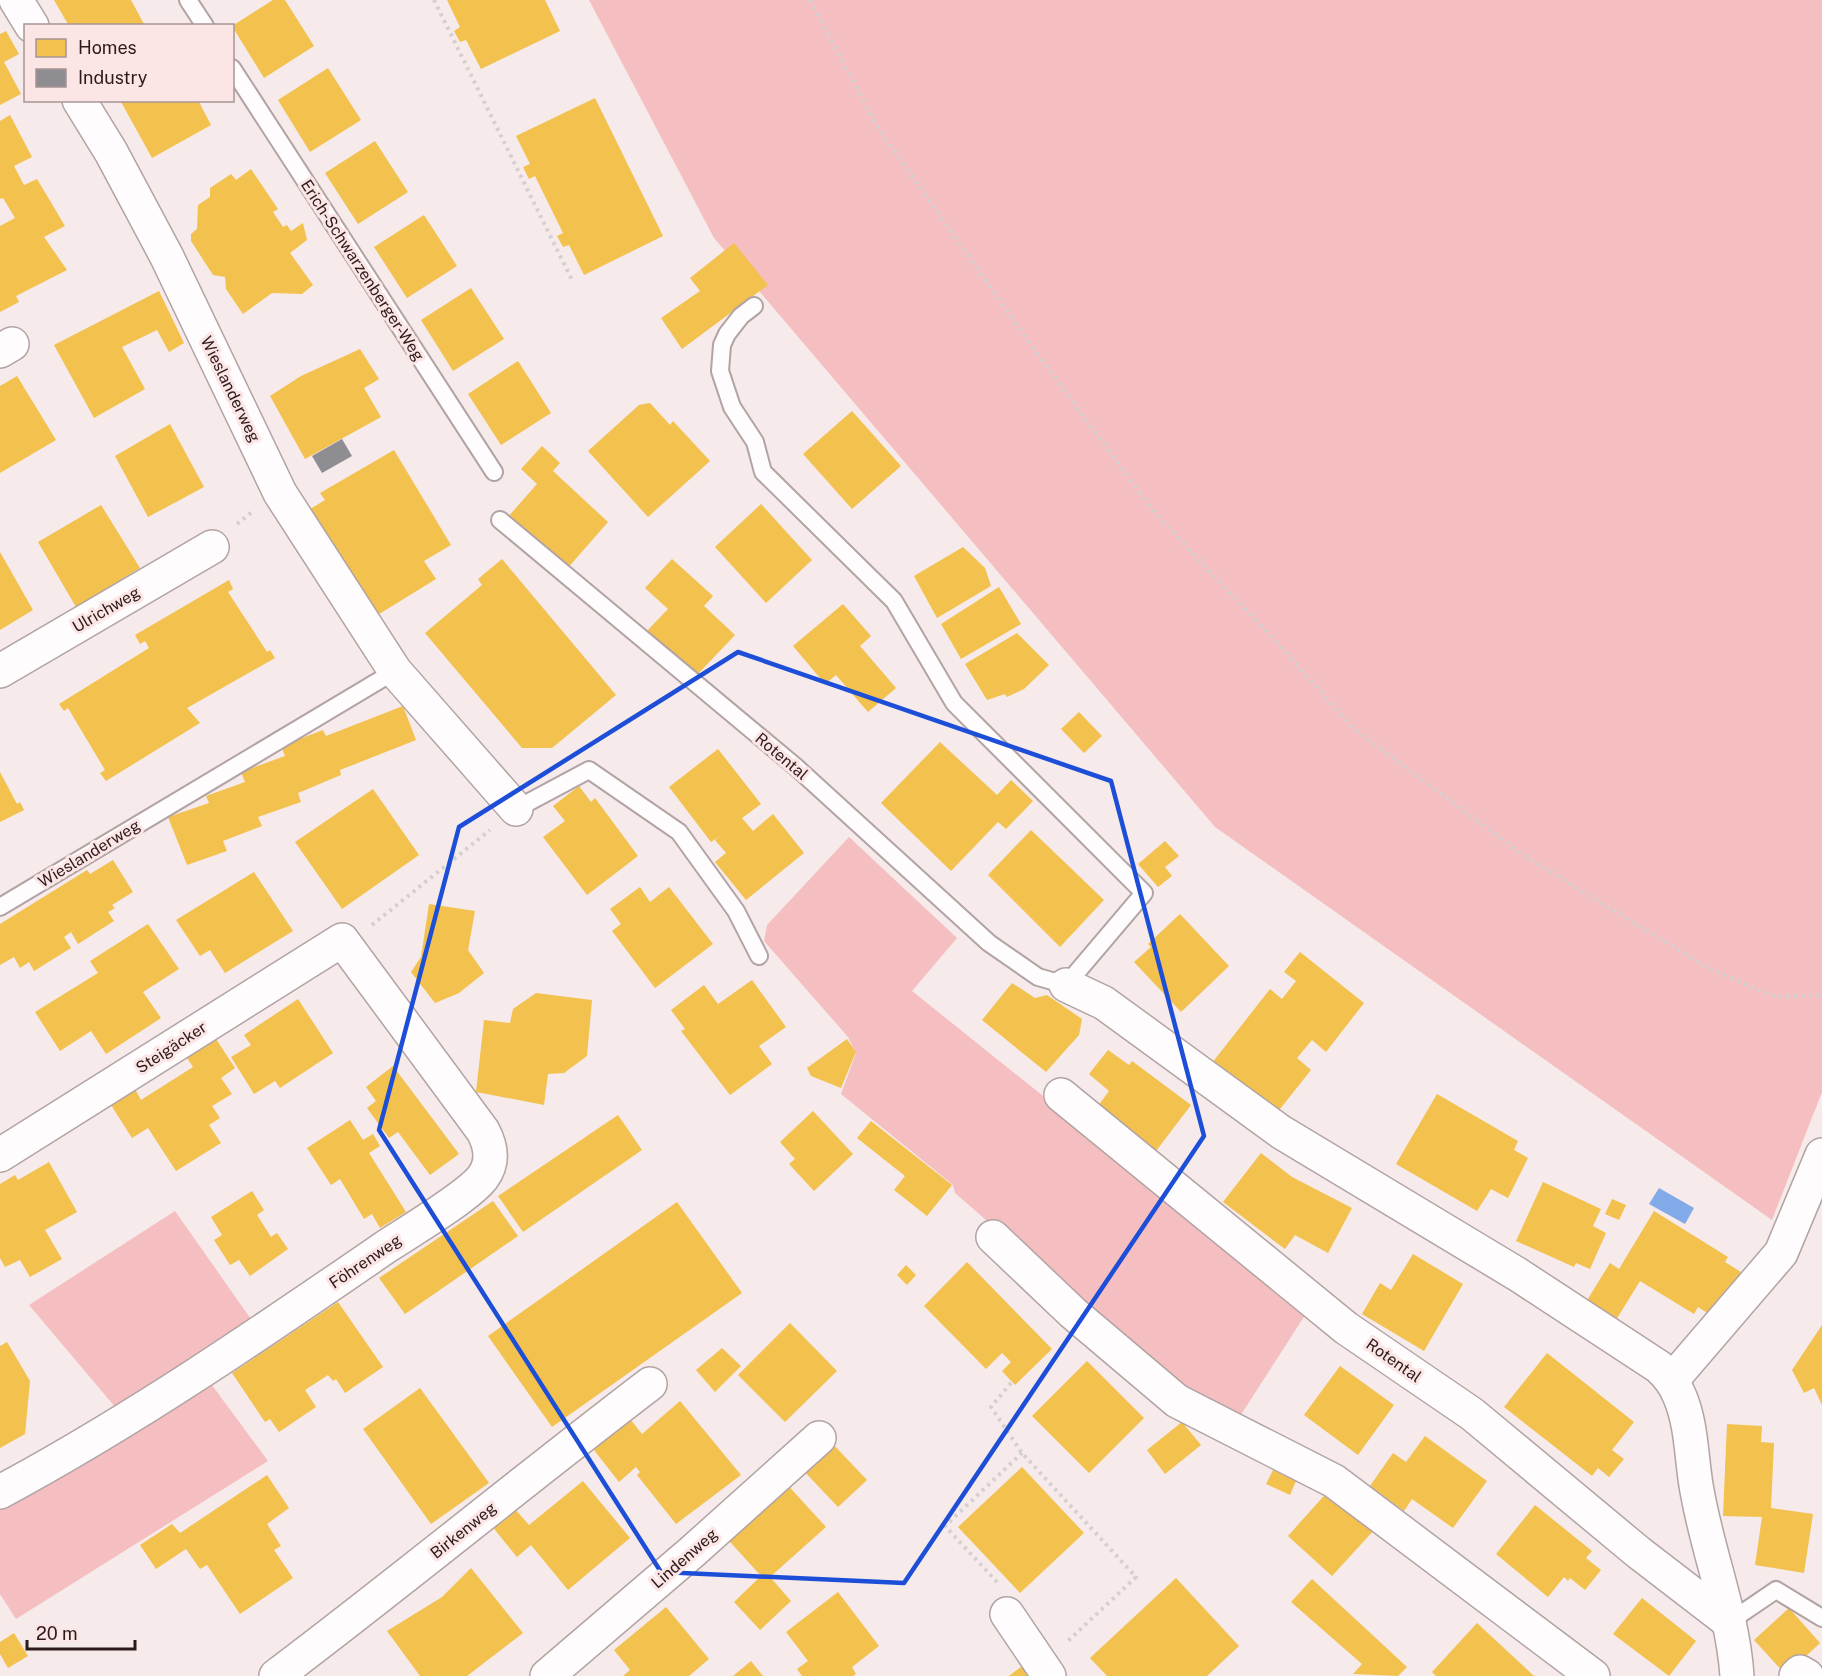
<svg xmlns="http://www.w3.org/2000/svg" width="1822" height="1676" viewBox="0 0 1822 1676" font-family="'Public Sans',sans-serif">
	<rect width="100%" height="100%" fill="#f6eaea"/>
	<g fill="#f5bfc1">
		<path d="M589 0H1822V1092L1772 1220 1215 827 714 238Z"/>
		<path d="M849 837 957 938 912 991 1309 1309 1235 1424 1189 1397 955 1193 953 1185 841 1094 856 1053 848 1037 764 941 767 925Z"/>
		<path d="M175 1211 253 1322 116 1408 29 1305Z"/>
		<path d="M209 1381 268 1461 16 1619 0 1594V1507Z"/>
	</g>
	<path fill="#82aae8" d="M1659 1188 1694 1208 1685 1224 1649 1204Z"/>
	<g fill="#f2c14e">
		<path d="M54 0H131L145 26H69Z"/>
		<path d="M273 0H285L314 46 264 78 232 26Z"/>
		<path d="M447 0H545L560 31 481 69 466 40 460 42 454 31 460 27Z"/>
		<path d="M6 31 19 54 4 62 21 94 0 105V34Z"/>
		<path d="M328 68 361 120 310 152 278 100Z"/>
		<path d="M595 98 663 236 584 275 569 245 563 247 557 236 563 233 535 176 529 179 523 167 530 164 516 136Z"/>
		<path d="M120 100H198L211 125 152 158Z"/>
		<path d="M10 115 32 157 14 166 24 185 37 179 65 226 44 237 67 270 16 296 19 302 0 312V226L15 218 3 198 0 199V121Z"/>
		<path d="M375 141 408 192 358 224 325 173Z"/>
		<path d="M251 169 278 209 273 212 283 227 287 225 291 231 303 223 307 240 290 253 313 285 302 294 272 293 243 314 226 289 225 277 213 275 191 241V234L197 229 198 205 210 197V188L231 174 236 180Z"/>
		<path d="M424 215 457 266 407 298 374 247Z"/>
		<path d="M734 243 768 285 682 349 661 318 700 291 690 278Z"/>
		<path d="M471 288 504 339 453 371 421 320Z"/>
		<path d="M159 291 184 343 169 352 157 330 122 347 145 389 94 418 54 345Z"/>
		<path d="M360 349 379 379 364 388 381 417 305 459 270 396 301 376Z"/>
		<path d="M518 361 551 413 501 445 468 394Z"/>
		<path d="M17 376 56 440 0 473V386Z"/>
		<path d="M650 403 670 425 673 421 710 461 648 517 588 451 639 405Z"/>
		<path d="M852 411 901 466 852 509 803 454Z"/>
		<path d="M170 424 204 487 148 517 115 456Z"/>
		<path d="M542 446 560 463 553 471 608 522 566 570 507 518 537 484 521 469Z"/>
		<path d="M394 450 451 545 424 561 436 579 376 616 307 511 325 500 320 493Z"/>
		<path d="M761 504 812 560 766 603 715 547Z"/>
		<path d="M101 505 140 568 76 607 38 542Z"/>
		<path d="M963 547 985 568 991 586 937 618 914 576Z"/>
		<path d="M0 552 33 610 0 630Z"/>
		<path d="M502 559 616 695 552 748H522L425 633 482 585 478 579Z"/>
		<path d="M672 559 713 596 704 606 735 635 696 676 647 631 668 609 645 588Z"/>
		<path d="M229 580 233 589 228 592 267 652 270 650 275 658 187 708 200 723 106 781 100 773 105 770 68 708 64 711 59 704 149 648 145 641 140 644 135 635Z"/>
		<path d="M999 587 1021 624 961 659 941 624Z"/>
		<path d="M843 604 871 636 860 646 896 688 868 712 836 675 825 684 793 646Z"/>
		<path d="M1017 633 1049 665 1024 689 1007 697 1005 694 987 700 965 664Z"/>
		<path d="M403 706 416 740 340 770 341 775 298 793 301 802 258 817 262 826 223 841 227 851 187 865 168 817 209 803 206 796 245 782 241 772 285 756 281 746 323 730 326 736Z"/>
		<path d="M1079 712 1102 736 1084 753 1061 729Z"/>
		<path d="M940 742 997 795 1011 780 1033 801 1006 829 998 822 951 871 881 803Z"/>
		<path d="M718 749 761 804 742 818 753 831 773 814 804 853 746 900 715 862 726 853 715 840 722 835 711 842 669 787Z"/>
		<path d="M0 772 17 804 20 802 24 810 0 822Z"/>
		<path d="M579 786 591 802 595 798 638 856 587 895 543 837 565 821 553 806Z"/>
		<path d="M373 789 419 855 342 909 295 842Z"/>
		<path d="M1031 830 1104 900 1060 947 988 875Z"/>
		<path d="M1165 841 1179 856 1165 867 1172 876 1158 887 1138 864Z"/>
		<path d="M113 860 133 892 112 905 115 908 108 912 114 921 78 944 71 932 64 937 71 948 34 971 29 962 20 968 14 957 0 965V924L87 870 90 874Z"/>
		<path d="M254 872 293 931 225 973 210 950 200 956 176 920Z"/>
		<path d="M640 887 650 902 669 887 713 944 655 988 612 931 621 924 610 909Z"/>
		<path d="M429 904 475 911 468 950 484 973 459 993 435 1003 411 972 421 957Z"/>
		<path d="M1180 914 1229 966 1181 1012 1134 962 1151 947 1148 944Z"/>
		<path d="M148 924 179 969 143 992 161 1018 106 1054 91 1031 60 1051 35 1012 98 973 90 961Z"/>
		<path d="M1300 952 1364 1003 1326 1052 1312 1040 1297 1058 1311 1070 1276 1114 1212 1063 1270 989 1282 999 1296 981 1284 972Z"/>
		<path d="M752 980 786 1027 759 1046 772 1064 730 1095 681 1031 685 1029 671 1010 704 985 718 1004Z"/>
		<path d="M1012 983 1035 998 1047 995 1082 1019 1079 1035 1046 1072 982 1020Z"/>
		<path d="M536 993 592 1000 587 1056 564 1073 548 1074 544 1105 476 1092 484 1020 510 1023 513 1009Z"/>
		<path d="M298 999 333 1053 280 1088 275 1081 254 1094 231 1057 251 1045 244 1035Z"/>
		<path d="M214 1036 235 1068 221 1078 232 1094 212 1106 220 1118 209 1125 221 1143 176 1171 148 1128 132 1138 111 1105 135 1089 141 1100 193 1067 185 1055Z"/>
		<path d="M847 1039 856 1052 841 1088 811 1076 807 1068Z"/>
		<path d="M1108 1050 1129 1065 1132 1061 1191 1105 1153 1155 1095 1110 1109 1091 1089 1074Z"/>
		<path d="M393 1066 459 1154 430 1175 398 1132 389 1138 367 1108 376 1101 366 1087Z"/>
		<path d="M1437 1094 1518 1141 1514 1150 1528 1158 1508 1198 1491 1189 1477 1211 1396 1164Z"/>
		<path d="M813 1111 853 1154 814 1191 789 1164 795 1159 780 1142Z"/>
		<path d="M618 1115 642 1150 523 1232 498 1196Z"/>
		<path d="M350 1120 363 1140 373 1134 380 1146 369 1153 406 1212 380 1228 372 1214 364 1219 340 1179 331 1185 307 1148Z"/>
		<path d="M871 1121 952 1185 927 1216 894 1190 905 1176 857 1138Z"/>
		<path d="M1261 1153 1292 1177 1352 1208 1328 1253 1295 1235 1285 1249 1223 1202Z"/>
		<path d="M49 1162 77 1212 45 1230 62 1259 30 1277 20 1260 5 1267 0 1258V1184L15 1175 18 1180Z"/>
		<path d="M1543 1182 1601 1209 1593 1226 1606 1233 1590 1269 1576 1263 1574 1267 1516 1241Z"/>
		<path d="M252 1191 264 1210 257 1215 271 1237 277 1233 288 1249 250 1276 239 1260 230 1265 214 1240 222 1235 211 1217Z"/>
		<path d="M1612 1199 1626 1205 1619 1220 1605 1214Z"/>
		<path d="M493 1201 518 1236 405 1314 379 1278Z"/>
		<path d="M677 1202 742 1293 552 1427 488 1336Z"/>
		<path d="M1654 1211 1728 1257 1725 1262 1741 1272 1712 1316 1698 1307 1694 1314 1640 1281 1616 1320 1586 1302 1610 1263 1619 1269Z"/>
		<path d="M1413 1254 1463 1284 1424 1351 1362 1314 1380 1283 1391 1290Z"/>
		<path d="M967 1262 1052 1349 1015 1385 1002 1371 1011 1362 1002 1353 986 1369 924 1306Z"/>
		<path d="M906 1265 916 1275 907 1285 897 1275Z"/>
		<path d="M338 1302 383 1367 345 1393 336 1379 333 1381 328 1375 305 1390 316 1407 279 1432 270 1419 265 1422 232 1373Z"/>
		<path d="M790 1323 837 1371 785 1422 738 1375Z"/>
		<path d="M1822 1325V1405L1814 1388 1804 1393 1792 1370Z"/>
		<path d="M7 1342 30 1381 25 1434 0 1448V1346Z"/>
		<path d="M722 1348 741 1366 715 1392 696 1370Z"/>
		<path d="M1547 1353 1634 1422 1612 1450 1624 1459 1609 1477 1598 1468 1592 1476 1504 1407Z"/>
		<path d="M1087 1361 1144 1418 1089 1473 1032 1416Z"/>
		<path d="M1340 1366 1394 1405 1358 1455 1304 1415Z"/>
		<path d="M420 1388 489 1483 431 1524 363 1429Z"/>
		<path d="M680 1401 741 1475 676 1524 637 1475 640 1472 636 1467 619 1482 594 1450 630 1419 642 1434Z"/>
		<path d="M1182 1422 1201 1445 1165 1474 1147 1450Z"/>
		<path d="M1727 1424 1762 1426 1761 1442 1774 1443 1771 1508 1813 1514 1804 1573 1755 1565 1762 1517 1723 1516Z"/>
		<path d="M1425 1436 1487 1481 1453 1528 1412 1499 1404 1511 1370 1486 1393 1453 1406 1462Z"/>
		<path d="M829 1440 867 1480 838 1507 801 1468Z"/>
		<path d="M1022 1467 1084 1533 1020 1593 958 1527Z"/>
		<path d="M1273 1470 1296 1481 1290 1495 1266 1484Z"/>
		<path d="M267 1475 289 1508 267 1524 281 1546 274 1550 293 1578 240 1614 207 1565 200 1569 186 1549 156 1569 140 1545 172 1524 180 1533Z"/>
		<path d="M783 1480 826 1527 770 1577 791 1601 760 1630 734 1602 761 1576 722 1533Z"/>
		<path d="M583 1481 630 1538 568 1590 531 1545 517 1557 491 1525 514 1508 529 1525Z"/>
		<path d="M1330 1489 1375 1529 1332 1576 1288 1536Z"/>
		<path d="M1535 1505 1592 1551 1586 1558 1601 1570 1585 1590 1570 1578 1568 1581 1564 1577 1548 1597 1496 1554Z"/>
		<path d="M471 1568 523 1633 467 1676H420L387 1631 442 1597Z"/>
		<path d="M1176 1578 1239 1646 1207 1676H1107L1090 1658Z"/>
		<path d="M1312 1579 1407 1667 1398 1676 1353 1674 1362 1664 1291 1602Z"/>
		<path d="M838 1592 879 1646 852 1667 856 1674 853 1676H802L797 1669 808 1661 786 1632Z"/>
		<path d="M1642 1598 1696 1641 1669 1676 1613 1634Z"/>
		<path d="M666 1607 709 1659 689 1676H623L630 1670 614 1650Z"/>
		<path d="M1789 1608 1820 1643 1786 1675 1754 1640Z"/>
		<path d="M1477 1623 1534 1676H1436L1432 1672Z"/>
		<path d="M14 1633 28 1656 8 1668 0 1654V1642Z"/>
		<path d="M751 1661 763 1676H733Z"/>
		<path d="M1026 1663 1035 1676H1009Z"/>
	</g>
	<path fill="#8d8d92" d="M342 439 352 456 322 473 312 456Z"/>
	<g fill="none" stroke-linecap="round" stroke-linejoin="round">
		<defs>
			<g id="service">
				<path d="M188 0 205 26"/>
				<path d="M232 68 494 472"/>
				<path d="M500 520 796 767 989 943 1038 977 1066 985 1144 893 954 703 894 601 763 472 755 442 732 407 720 371 722 345 727 334 741 316 754 306"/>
				<path d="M516 809 589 770 679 832 736 911 759 956"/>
				<path d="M0 907 395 671"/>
				<path d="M1729 1622 1776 1590 1822 1618"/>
			</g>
			<g id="minor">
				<path d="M16 0 32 26"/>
				<path d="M79 100 111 152 167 257 280 493 395 671 516 809"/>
				<path d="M0 351 12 344"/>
				<path d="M0 671 212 547"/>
				<path d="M1066 985 1104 1003 1281 1132 1517 1274 1659 1367C1669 1376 1675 1384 1680 1397 1693 1428 1691 1464 1698 1496 1709 1556 1733 1615 1737 1676"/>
				<path d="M1061 1095 1346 1328 1472 1414 1638 1552 1729 1622"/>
				<path d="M0 1155 342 940 483 1131C491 1146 494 1162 483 1177 469 1196 410 1231 387 1246 262 1332 134 1420 0 1492"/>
				<path d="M993 1237 1073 1313 1177 1401 1334 1481 1593 1676"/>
				<path d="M1672 1380 1781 1253 1822 1155"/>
				<path d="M1007 1614 1049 1676"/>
				<path d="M276 1676C402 1581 524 1480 650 1384"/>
				<path d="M547 1676 692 1552 819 1438"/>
				<path d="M1796 1676 1800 1672 1807 1676"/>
			</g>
		</defs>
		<use href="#service" stroke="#b2a3a4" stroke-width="20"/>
		<use href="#minor" stroke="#b2a3a4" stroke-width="36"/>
		<g stroke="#d4d0d0" stroke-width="4" stroke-dasharray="3 4.5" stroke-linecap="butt">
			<path d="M434 0 572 280"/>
			<path d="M810 0 876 125 1036 352 1153 511 1282 648 1354 729 1523 855 1708 968 1775 997 1822 995"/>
			<path d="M237 524 252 512"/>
			<path d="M372 925 490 830"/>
			<path d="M1011 1383 991 1407 1022 1453 1136 1577 1068 1641"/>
			<path d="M997 1582 945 1526 1022 1453"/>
		</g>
		<use href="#service" stroke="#fefcfc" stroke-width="16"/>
		<use href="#minor" stroke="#fefcfc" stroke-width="33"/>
	</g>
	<path fill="none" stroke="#1d4ed8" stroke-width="4.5" stroke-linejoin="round" d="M738 652 1111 781 1204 1136 904 1583 661 1572 379 1130 459 827Z"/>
	<g text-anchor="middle" stroke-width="6" stroke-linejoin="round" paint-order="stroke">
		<g font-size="16" fill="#2d1a1b" stroke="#fbe5e5">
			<text transform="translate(363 270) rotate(57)" y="6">Erich-Schwarzenberger-Weg</text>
			<text transform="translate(231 389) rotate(64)" y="6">Wieslanderweg</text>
			<text transform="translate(106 609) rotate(-30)" y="6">Ulrichweg</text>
			<text transform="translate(782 756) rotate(40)" y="6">Rotental</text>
			<text transform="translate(89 853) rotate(-31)" y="6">Wieslanderweg</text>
			<text transform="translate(171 1047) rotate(-33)" y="6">Steigäcker</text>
			<text transform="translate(365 1261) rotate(-34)" y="6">Föhrenweg</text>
			<text transform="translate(1394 1360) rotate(35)" y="6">Rotental</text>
			<text transform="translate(463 1530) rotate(-39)" y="6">Birkenweg</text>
			<text transform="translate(684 1558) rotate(-41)" y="6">Lindenweg</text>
		</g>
	</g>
	<rect x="24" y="24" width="210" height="78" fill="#fbe5e5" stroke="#a99494" stroke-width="1.5"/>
	<rect x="36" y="39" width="30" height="18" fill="#f2c14e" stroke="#a99494" stroke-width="1.5"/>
	<text x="78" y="54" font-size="18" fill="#2d1a1b">Homes</text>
	<rect x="36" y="69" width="30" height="18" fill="#8d8d92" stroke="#a99494" stroke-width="1.5"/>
	<text x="78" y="84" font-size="18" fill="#2d1a1b">Industry</text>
	<path d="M27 1640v9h108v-9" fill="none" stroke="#2d1a1b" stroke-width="3"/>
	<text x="36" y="1640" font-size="18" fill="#2d1a1b" stroke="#fbe5e5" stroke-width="4.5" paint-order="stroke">20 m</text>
</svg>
